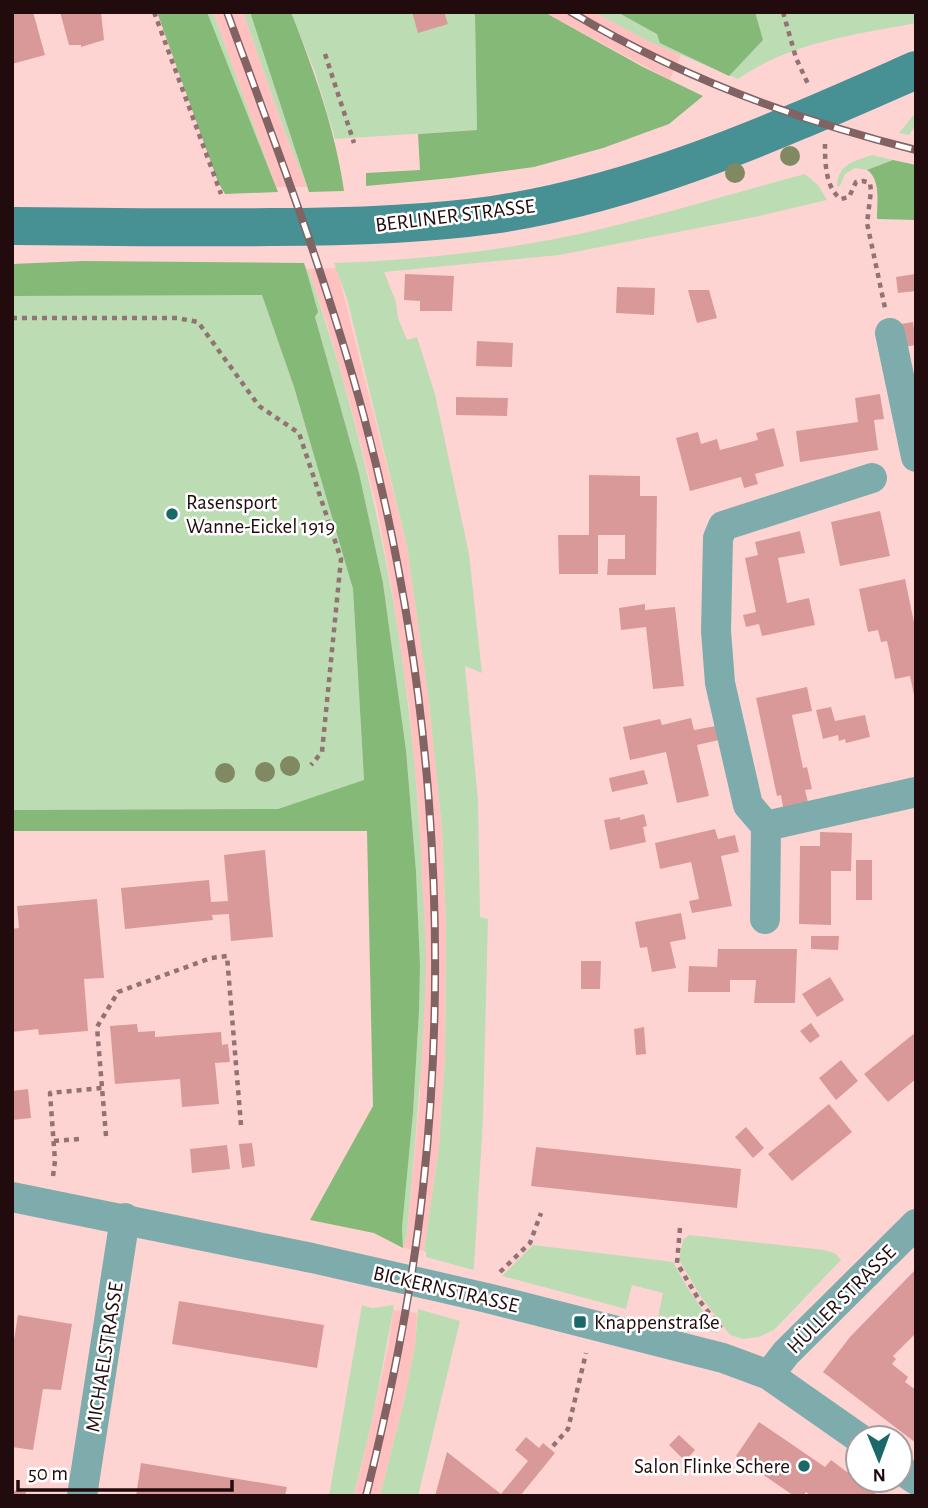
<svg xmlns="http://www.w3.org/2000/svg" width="928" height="1508" viewBox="0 0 928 1508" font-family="'Alegreya Sans',sans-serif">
	<rect width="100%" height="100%" fill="#fed4d3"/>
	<g fill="#ffc1c0">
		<path d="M213 12H243L286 135 307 187H276Z"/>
		<path d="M544 12H594L681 55 670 80Z"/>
		<path d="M337 268 407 546 429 702 442 829 446 926 445 1057 439 1146 424 1251 403 1248 407 1235 420 1096 419 814 409 706 391 586 377 508 352 411 327 324 309 272 305 271 304 269Z"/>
		<path d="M393 1310 417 1313 415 1346 404 1401 380 1496H353L362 1464 388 1347Z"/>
	</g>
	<g fill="#bcddb3">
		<path d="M207 12H213L276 187Z"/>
		<path d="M243 12H250L307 187 286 135Z"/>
		<path d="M291 12H472L475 14 477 130 335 139 315 72Z"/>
		<path d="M594 12H916V23C854 35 791 42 738 79L646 40Z"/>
		<path d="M916 112V125L909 135 899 133Z"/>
		<path d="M872 155 893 160 867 170 855 168 845 174 840 186H837C838 164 854 161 872 155Z"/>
		<path d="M805 174 818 185 827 200 755 217 559 255 384 272 396 302 398 318 407 340 417 337 435 394 469 554 482 673 465 666 478 800 480 917 488 919 483 1119 474 1267 473 1270 426 1257V1252L424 1251 439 1146 445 1057 446 926 442 829 429 702 407 546 347 299 334 263C421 260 508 250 593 231 664 214 735 193 805 174Z"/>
		<path d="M305 271 309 272C374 461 411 656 421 856 422 891 426 926 426 961 424 1053 415 1144 407 1235L403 1248 402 1228 413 1113 419 1012 420 966 416 871 406 750 383 583 359 473 315 317 318 312Z"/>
		<path d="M262 294 294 387 353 589 364 781 278 809 12 810V296Z"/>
		<path d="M689 1235 825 1250 836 1254 841 1260 774 1330 759 1337 743 1339 730 1335 701 1297 679 1260 683 1240Z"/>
		<path d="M533 1245 673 1262 687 1287 718 1333 658 1317 663 1293 632 1285 626 1309 502 1276Z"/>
		<path d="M362 1305 372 1308 394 1305C382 1369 371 1433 353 1496H329Z"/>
		<path d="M418 1309 460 1321 418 1496H380L404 1401 415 1346Z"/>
	</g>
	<g fill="#85b977">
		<path d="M157 12H207L278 192 225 194 218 182Z"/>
		<path d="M250 12H291C314 71 335 129 344 191L309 192Z"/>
		<path d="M472 12H544L643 67 703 96 669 124 603 148 534 167 452 178 366 186V173L420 170 418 134 477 130 475 15Z"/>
		<path d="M617 12H755L763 40 729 76 660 43 657 34Z"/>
		<path d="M893 160 916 165V220L877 219C877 203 881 179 867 170Z"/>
		<path d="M83 261 304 263 306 269 318 312 315 317 359 473 383 583 406 750 416 871 420 966 419 1012 413 1113 402 1228 403 1248 374 1233 310 1220 373 1106 367 831H12V810L278 809 364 780 353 589 294 387 262 295 12 296V264Z"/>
	</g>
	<g fill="#da9999">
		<path d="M12 12H33L45 55 12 64Z"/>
		<path d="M60 12H101L104 40 81 47V45H69Z"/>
		<path d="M412 12H444L448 24 418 33Z"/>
		<path d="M405 274 454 276 452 311H420V301L404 300Z"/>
		<path d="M915 274 916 291 898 293 896 277Z"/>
		<path d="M617 287 655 288 654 315 616 313Z"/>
		<path d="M688 290H709L717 318 697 323Z"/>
		<path d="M913 322 916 345 904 347 901 324Z"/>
		<path d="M477 341 513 343 512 367 476 366Z"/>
		<path d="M880 394 884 419 874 420 878 450 800 462 796 431 858 422 855 398Z"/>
		<path d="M456 397 508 398 507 416 456 415Z"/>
		<path d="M774 428 784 466 755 474 758 484 744 488 741 477 690 491 676 438 698 432 701 444 717 439 720 450 758 440 756 433Z"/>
		<path d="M589 475 640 476V496H657L656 575H607L608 559H625V535H598V574H559L558 535H589Z"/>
		<path d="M880 511 890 556 840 566 831 522Z"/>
		<path d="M800 531 805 553 778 558 787 603 809 598 815 625 762 636 759 624 746 627 743 615 756 612 745 558 758 555 755 542Z"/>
		<path d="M905 579 916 632 915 700 910 676 895 679 887 641 881 642 878 630 868 632 859 589Z"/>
		<path d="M645 604V610L675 607 684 686 653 689 646 627 621 630 619 608Z"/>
		<path d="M807 687 812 711 792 715 803 768 807 767 812 789 805 790 808 802 783 807 781 795 777 796 756 698Z"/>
		<path d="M831 707 835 721 865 715 870 737 846 743 845 739 839 741 838 735 823 739 816 710Z"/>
		<path d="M691 718 694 730 716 726 719 740 697 745 709 796 677 803 666 752 630 760 623 727 660 719 662 725Z"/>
		<path d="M644 770 648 784 612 792 609 778Z"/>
		<path d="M644 814 647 826 643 827 646 842 610 850 604 820 620 817V820Z"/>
		<path d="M715 829 718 839 735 835 739 852 721 856 732 906 692 913 689 901 699 899 691 862 660 869 655 843Z"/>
		<path d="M820 832 852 833 851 871H831V925L799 924 800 846H820Z"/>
		<path d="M265 850 273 937 231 941 229 914 212 915 213 920 125 929 121 888 209 880 211 902 228 901 224 855Z"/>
		<rect x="856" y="860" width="16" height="40"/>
		<path d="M97 899 104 978 84 979 88 1031 39 1035 38 1029 12 1032V929L19 928 17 906Z"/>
		<path d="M681 913 686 939 670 942 676 968 652 972 647 947 640 948 635 922Z"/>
		<path d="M811 936H839L838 950 811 949Z"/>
		<path d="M718 949H797L795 1003H754L756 980H730V992H688L689 966 717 967Z"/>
		<path d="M581 961H601L600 989H581Z"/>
		<path d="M830 977 844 1000 817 1017 802 994Z"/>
		<path d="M811 1023 820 1036 810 1043 800 1031Z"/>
		<path d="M137 1024 138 1032 155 1031V1037L221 1032 222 1045 228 1044 230 1062 215 1063 219 1104 182 1107 180 1079 115 1084 110 1026Z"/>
		<path d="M644 1027 646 1054 636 1055 634 1029Z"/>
		<path d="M916 1032V1079L888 1102 864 1074Z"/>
		<path d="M841 1060 858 1081 836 1100 819 1078Z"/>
		<path d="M28 1089 31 1118 12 1120V1091Z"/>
		<path d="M829 1104 852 1132 792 1181 768 1154Z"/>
		<path d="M746 1127 764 1148 753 1158 735 1137Z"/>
		<path d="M252 1143 255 1166 242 1168 239 1144Z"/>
		<path d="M227 1145 230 1169 192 1173 190 1149Z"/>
		<path d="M536 1147 741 1169 737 1208 531 1186Z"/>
		<path d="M916 1269V1333L893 1356 896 1359 892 1364 908 1377 905 1382 916 1390V1443L823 1372 850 1337Z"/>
		<path d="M179 1301 324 1325 317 1368 172 1344Z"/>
		<path d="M18 1315 72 1324 61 1390 43 1389 33 1450 12 1447V1352Z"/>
		<path d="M759 1422 825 1467 831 1460 879 1496H811L806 1492 803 1496H794L736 1456Z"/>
		<path d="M679 1435 695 1450 685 1461 669 1445Z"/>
		<path d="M526 1437 539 1448 543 1443 555 1453 520 1496H435L447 1452 501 1494 528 1461 515 1450Z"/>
		<path d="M141 1463 287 1487 285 1496H136Z"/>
		<path d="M12 1490 26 1492 25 1496H12Z"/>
	</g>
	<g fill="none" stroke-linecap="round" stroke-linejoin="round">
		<g stroke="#927272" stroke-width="4.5" stroke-dasharray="5 5" stroke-linecap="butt">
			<path d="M154 12 221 194"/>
			<path d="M783 12 796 58 808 84"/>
			<path d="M325 54 354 143"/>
			<path d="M825 144C825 161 825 188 841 199L849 197 856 182 863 181 870 183 871 191 867 223 885 308"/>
			<path d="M12 318H177L198 322 259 406 299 433 341 559 322 752 311 765"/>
			<path d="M106 1136 97 1027 118 992 211 958 227 956 241 1125"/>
			<path d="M54 1141 80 1139"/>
			<path d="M53 1176 55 1161 50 1093 102 1088"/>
			<path d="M680 1228 677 1263 699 1300 721 1328"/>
			<path d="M500 1272 530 1243 541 1213"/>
			<path d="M553 1446 568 1429 586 1353"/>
		</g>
		<g stroke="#7eabac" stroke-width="30">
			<path d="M890 333 916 457"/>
			<path d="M766 826 748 805 720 683 716 631 718 538 723 526 872 478"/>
			<path d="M765 919 766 826 916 792"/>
			<path d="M12 1197 312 1258 487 1298 723 1358 769 1375 859 1438"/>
			<path d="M769 1375 786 1353 916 1224"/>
			<path d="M900 1469 916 1480"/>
			<path d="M82 1496 125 1218"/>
		</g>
		<path stroke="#479093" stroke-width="38" d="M12 226C99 227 185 228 271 227 345 227 419 225 492 215 641 193 779 130 916 70"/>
		<defs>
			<g id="rail">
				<path d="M227 12C276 146 327 279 364 417 430 666 451 932 423 1188 412 1292 391 1395 366 1496"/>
				<path d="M571 12C678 76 795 120 916 150"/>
			</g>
		</defs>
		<use href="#rail" stroke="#826363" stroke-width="8"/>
		<use href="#rail" stroke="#fff" stroke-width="5" stroke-dasharray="16" stroke-linecap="butt"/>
	</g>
	<g fill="#818963">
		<circle cx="790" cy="156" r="10"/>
		<circle cx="735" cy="173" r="10"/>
		<circle cx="290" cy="766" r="10"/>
		<circle cx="265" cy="772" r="10"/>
		<circle cx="225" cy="773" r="10"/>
	</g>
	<g fill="#1b686b" stroke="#fff" stroke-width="2.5">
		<circle cx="172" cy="514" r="7"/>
		<rect x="573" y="1315" width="14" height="14" rx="3.5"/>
		<circle cx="804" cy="1466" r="7"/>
	</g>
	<g text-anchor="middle" stroke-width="5" stroke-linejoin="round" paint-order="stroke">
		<g font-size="21" fill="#220b0c" stroke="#fff">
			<text transform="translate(455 215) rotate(-7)" y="7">BERLINER STRASSE</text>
			<text transform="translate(446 1289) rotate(13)" y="7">BICKERNSTRASSE</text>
			<text transform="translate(841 1299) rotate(-45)" y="7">HÜLLER STRASSE</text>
			<text transform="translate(104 1357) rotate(-81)" y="7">MICHAELSTRASSE</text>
		</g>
		<g font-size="21" fill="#220b0c" stroke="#fff" text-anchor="start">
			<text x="186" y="509">Rasensport<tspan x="186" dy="24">Wanne-Eickel 1919</tspan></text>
			<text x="594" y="1329">Knappenstraße</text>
			<text x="790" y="1473" text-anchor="end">Salon Flinke Schere</text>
		</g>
	</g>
	<rect width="928" height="1508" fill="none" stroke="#220b0c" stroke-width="28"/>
	<g transform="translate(879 1459) rotate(179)"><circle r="33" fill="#ffffff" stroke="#a79d9e" stroke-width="2"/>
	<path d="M0-5L12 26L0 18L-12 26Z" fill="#1b686b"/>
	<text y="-10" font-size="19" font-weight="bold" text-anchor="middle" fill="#220b0c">N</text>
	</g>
	<path d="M18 1480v10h214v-10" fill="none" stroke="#220b0c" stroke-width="3.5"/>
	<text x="28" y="1480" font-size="21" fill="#220b0c" stroke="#ffffff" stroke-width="5" paint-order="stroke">50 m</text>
</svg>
